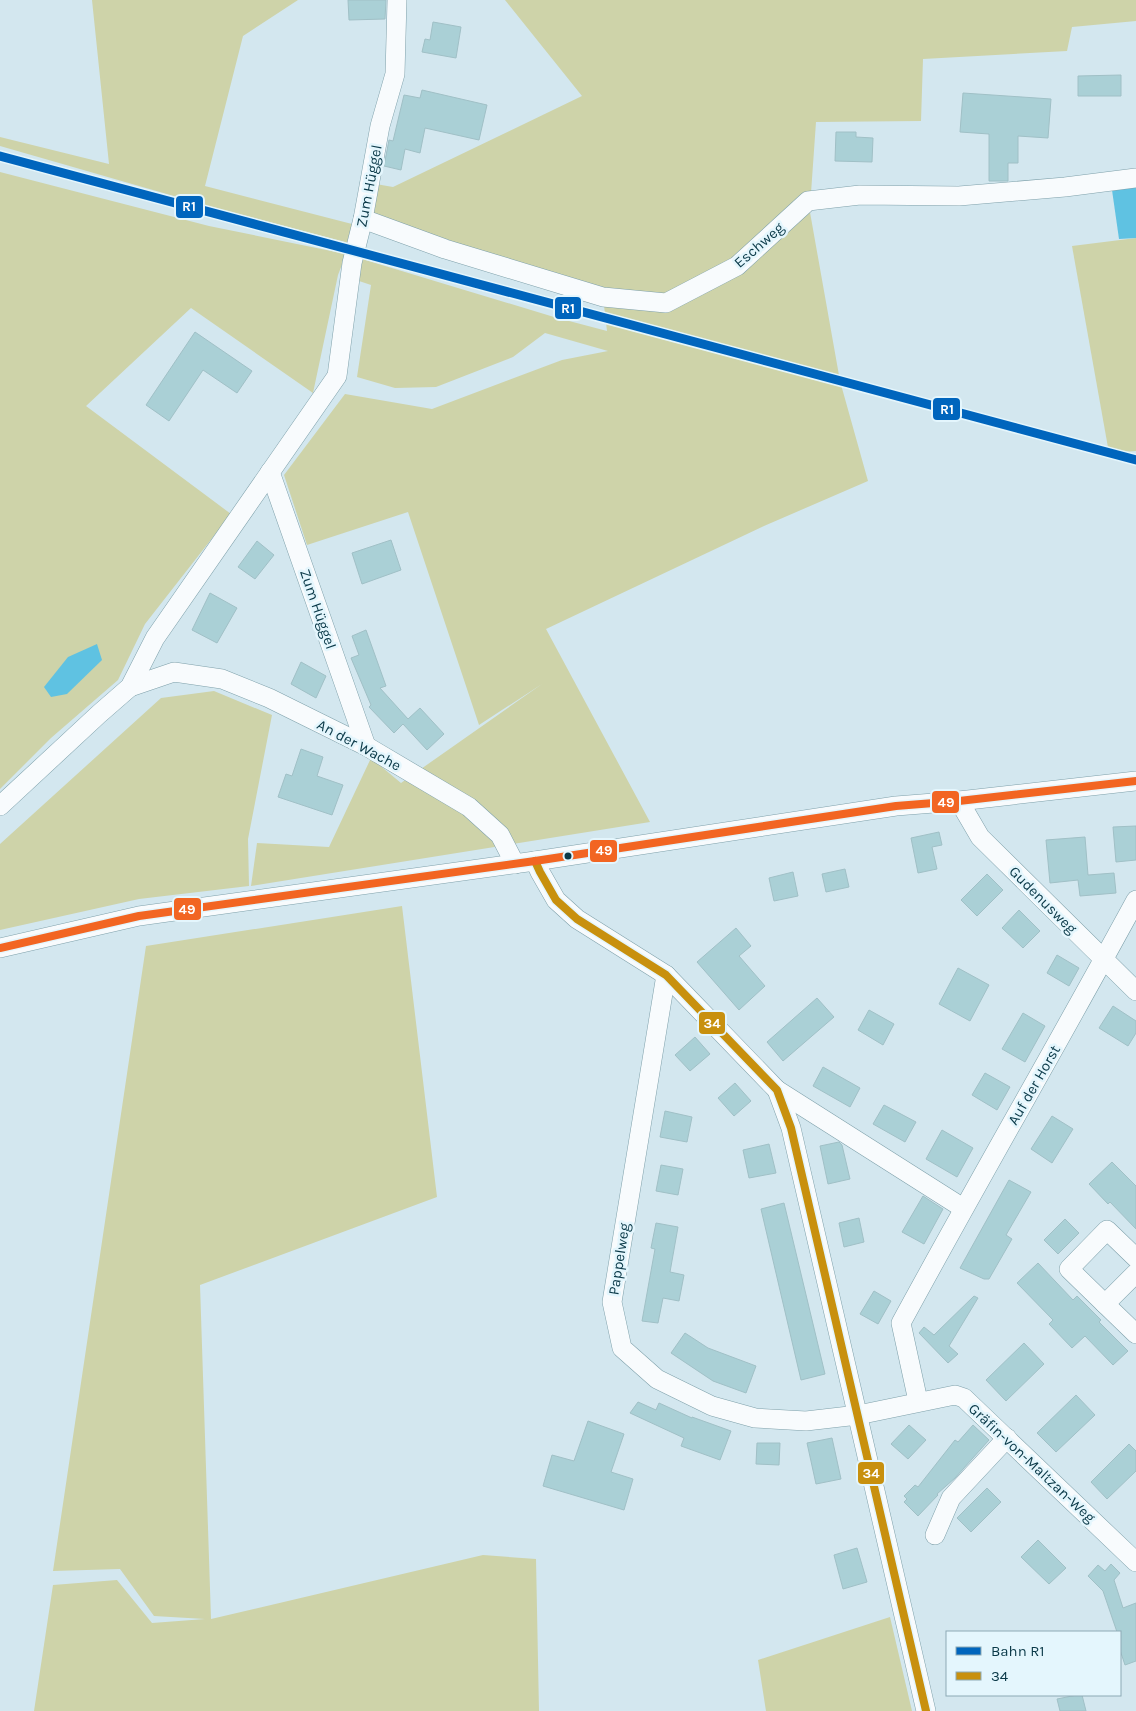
<svg xmlns="http://www.w3.org/2000/svg" width="1136" height="1711" viewBox="0 0 1136 1711" font-family="Karla,sans-serif">
	<rect width="100%" height="100%" fill="#d3e7ef"/>
	<g fill="#ced3a9">
		<path d="M92 0H298L243 36 205 186 352 224 349 243 212 207 0 146V137L109 164Z"/>
		<path d="M505 0H1136V21L1072 27 1067 51 923 59 921 121 816 122 811 193 808 201 840 381 868 481 764 526 546 629 650 822 251 886 257 843 329 847 371 758 401 783 542 684 479 725 408 512 307 545 284 475 345 394 432 409 562 360 608 351 545 333 513 357 436 387 395 388 357 377 371 285 359 281 362 259 554 317 607 331 603 297 363 219 370 183 393 187 582 96Z"/>
		<path d="M0 172 209 226 346 254 338 275 313 393 191 308 86 406 231 514 145 624 118 680 51 738 0 789Z"/>
		<path d="M1136 238V451L1109 453 1072 246Z"/>
		<path d="M214 691 272 715 248 839 249 886 139 899 0 930V844L161 698Z"/>
		<path d="M402 906 437 1197 200 1285 211 1619 483 1555 536 1559 539 1711H34L53 1585 117 1580 152 1623 205 1619 154 1616 120 1569 53 1571 146 946Z"/>
		<path d="M890 1617 912 1711H766L758 1660Z"/>
	</g>
	<g fill="#5fc2e2">
		<path d="M1136 185V238L1119 239 1112 190Z"/>
		<path d="M97 644 102 660 67 694 51 697 44 687 68 657Z"/>
	</g>
	<g fill="#aad0d6" stroke="#a0c0c6">
		<path d="M348 0H386L385 19 349 20Z"/>
		<path d="M433 22 461 27 456 58 422 52 425 39 430 40Z"/>
		<path d="M1121 75V96H1078V76Z"/>
		<path d="M422 90 487 105 479 140 425 128 420 153 405 149 401 170 384 166 389 140 393 141 404 95 420 98Z"/>
		<path d="M963 93 1051 99 1048 138 1018 136V163H1008V181H989V134L960 132Z"/>
		<path d="M836 132H856V137L873 138 872 162 835 161Z"/>
		<path d="M195 332 252 371 237 393 203 370 169 421 146 405Z"/>
		<path d="M391 540 401 570 362 584 352 553Z"/>
		<path d="M257 541 274 555 255 579 238 567Z"/>
		<path d="M210 593 237 608 217 643 192 630Z"/>
		<path d="M366 630 386 686 380 688 408 719 420 708 444 734 427 750 403 724 394 733 369 707 371 705 351 658 359 655 352 636Z"/>
		<path d="M301 662 326 676 316 698 291 684Z"/>
		<path d="M301 749 323 757 317 776 343 785 332 815 278 797 286 774 292 776Z"/>
		<path d="M1136 826V860L1116 862 1113 827Z"/>
		<path d="M939 832 942 845 932 847 937 869 918 873 911 838Z"/>
		<path d="M1085 837 1088 875 1114 873 1116 893 1080 896 1078 880 1050 883 1046 840Z"/>
		<path d="M845 869 849 887 826 892 822 874Z"/>
		<path d="M793 872 798 896 774 901 769 878Z"/>
		<path d="M987 874 1003 890 977 916 961 900Z"/>
		<path d="M1019 910 1040 931 1023 948 1002 928Z"/>
		<path d="M736 928 751 946 739 956 765 986 739 1010 697 962Z"/>
		<path d="M1057 955 1079 968 1069 986 1047 973Z"/>
		<path d="M958 968 989 985 970 1021 939 1004Z"/>
		<path d="M817 998 834 1017 783 1061 767 1042Z"/>
		<path d="M1113 1006 1136 1021V1033L1128 1046 1099 1028Z"/>
		<path d="M869 1010 894 1024 883 1045 858 1030Z"/>
		<path d="M1023 1013 1045 1026 1025 1062 1002 1049Z"/>
		<path d="M695 1037 710 1054 690 1071 675 1055Z"/>
		<path d="M823 1067 860 1088 850 1107 813 1086Z"/>
		<path d="M985 1073 1010 1087 997 1110 972 1095Z"/>
		<path d="M735 1083 751 1101 734 1116 718 1098Z"/>
		<path d="M884 1105 916 1122 905 1142 873 1124Z"/>
		<path d="M665 1111 692 1117 687 1142 660 1137Z"/>
		<path d="M1052 1116 1073 1129 1052 1163 1031 1149Z"/>
		<path d="M942 1130 973 1148 957 1177 926 1159Z"/>
		<path d="M839 1142 842 1145 850 1179 828 1184 820 1146Z"/>
		<path d="M769 1144 776 1173 749 1178 743 1150Z"/>
		<path d="M1112 1162 1136 1186V1229L1110 1202 1108 1204 1089 1184Z"/>
		<path d="M661 1165 683 1169 678 1195 656 1191Z"/>
		<path d="M1009 1180 1031 1192 1006 1235 1012 1239 989 1279H984L960 1268Z"/>
		<path d="M923 1196 943 1209 924 1244 902 1232Z"/>
		<path d="M784 1203 825 1374 801 1380 761 1209Z"/>
		<path d="M859 1218 864 1242 844 1247 839 1223Z"/>
		<path d="M1065 1219 1079 1233 1058 1254 1044 1240Z"/>
		<path d="M656 1223 678 1227 670 1272 684 1275 679 1301 663 1298 658 1323 642 1321 655 1249 651 1248Z"/>
		<path d="M1038 1263 1073 1300 1077 1296 1101 1320 1099 1322 1128 1351 1113 1365 1085 1336 1072 1348 1049 1324 1053 1320 1017 1283Z"/>
		<path d="M874 1291 891 1301 878 1324 860 1314Z"/>
		<path d="M974 1296 978 1298 949 1346 958 1354 948 1363 919 1333 924 1327 934 1335Z"/>
		<path d="M685 1333 708 1348 756 1366 746 1393 713 1381 671 1353Z"/>
		<path d="M1024 1343 1044 1364 1006 1401 986 1380Z"/>
		<path d="M1076 1395 1095 1415 1056 1452 1037 1433Z"/>
		<path d="M638 1402 656 1410 659 1403 692 1418V1417L731 1431 720 1460 681 1446 684 1438 630 1413Z"/>
		<path d="M588 1421 624 1434 611 1472 633 1479 624 1510 543 1486 552 1455 574 1461Z"/>
		<path d="M909 1425 926 1440 908 1459 891 1444Z"/>
		<path d="M973 1425 989 1440 955 1478 937 1494 938 1495 918 1516 904 1502 907 1499 904 1496 915 1485 918 1487 955 1440 958 1442Z"/>
		<path d="M832 1438 841 1479 816 1484 807 1443Z"/>
		<path d="M757 1443H780L779 1465 756 1464Z"/>
		<path d="M1129 1444 1136 1451V1471L1107 1499 1091 1482Z"/>
		<path d="M987 1488 1001 1502 971 1532 957 1518Z"/>
		<path d="M1038 1540 1066 1568 1049 1584 1021 1557Z"/>
		<path d="M857 1548 867 1582 843 1589 834 1555Z"/>
		<path d="M1111 1564 1120 1573 1114 1580 1123 1608 1136 1603V1661L1125 1665 1120 1650V1632H1117L1103 1591 1088 1576 1098 1565 1105 1571Z"/>
		<path d="M1077 1695H1082L1086 1711H1060L1057 1699Z"/>
	</g>
	<g fill="none" stroke-linecap="round" stroke-linejoin="round">
		<defs>
			<g id="minor">
				<path d="M363 219 445 249 603 297 666 303 737 266 808 201 860 195 959 196 1065 187 1136 178"/>
				<path d="M270 472 366 746"/>
				<path d="M130 687 174 672 222 679 269 698 366 746 469 807 500 835 515 864"/>
				<path d="M959 801 980 837 1136 991"/>
				<path d="M0 806 99 714 130 687 155 638 337 376 352 263 363 219 380 126 395 74 397 0"/>
				<path d="M535 861 540 872 556 900 577 919 666 975 777 1090 791 1128 926 1711"/>
				<path d="M0 948 139 916 535 861 896 806 959 801 1136 781"/>
				<path d="M666 975 612 1302 622 1348 657 1379 712 1406 755 1418 806 1421 858 1415 955 1395 964 1398 1136 1562"/>
				<path d="M777 1090 963 1208"/>
				<path d="M1136 1258 1107 1230 1069 1269 1105 1304 1136 1273"/>
				<path d="M1105 1304 1136 1334"/>
				<path d="M918 1401 901 1323C978 1181 1059 1042 1136 900"/>
				<path d="M935 1535 951 1498 1007 1438"/>
			</g>
		</defs>
		<use href="#minor" stroke="#7ea0aa" stroke-width="20"/>
		<use href="#minor" stroke="#f8fbfd" stroke-width="19"/>
		<defs>
			<path id="bus-1" d="M535 861 540 872 556 900 577 919 666 975 777 1090 791 1128 926 1711"/>
			<path id="bus-2" d="M0 948 139 916 535 861 896 806 959 801 1136 781"/>
		</defs>
		<use href="#bus-1" stroke="#e4f6fd" stroke-width="11"/>
		<use href="#bus-2" stroke="#e4f6fd" stroke-width="11"/>
		<use href="#bus-1" stroke="#c8900e" stroke-width="8"/>
		<use href="#bus-2" stroke="#f26522" stroke-width="8"/>
		<defs>
			<path id="rail-1" d="M0 156 1136 460"/>
		</defs>
		<use href="#rail-1" stroke="#e4f6fd" stroke-width="12"/>
		<use href="#rail-1" stroke="#0065bd" stroke-width="9"/>
	</g>
	<circle fill="#0a3948" stroke="#e4f6fd" stroke-width="2" cx="568" cy="856" r="4.5"/>
	<g text-anchor="middle" stroke-width="5" stroke-linejoin="round" paint-order="stroke">
		<g font-size="15" fill="#0a3948" stroke="#e4f6fd">
			<text transform="translate(369 186) rotate(-79)" y="5">Zum Hüggel</text>
			<text transform="translate(759 245) rotate(-41)" y="5">Eschweg</text>
			<text transform="translate(318 609) rotate(71)" y="5">Zum Hüggel</text>
			<text transform="translate(359 745) rotate(28)" y="5">An der Wache</text>
			<text transform="translate(1043 900) rotate(45)" y="5">Gudenusweg</text>
			<text transform="translate(1034 1085) rotate(-60)" y="5">Auf der Horst</text>
			<text transform="translate(619 1259) rotate(-81)" y="5">Pappelweg</text>
			<text transform="translate(1032 1463) rotate(43)" y="5">Gräfin-von-Maltzan-Weg</text>
		</g>
	</g>
	<g stroke="#e4f6fd" stroke-width="2">
		<rect x="175" y="195" width="29" height="24" rx="5" fill="#0065bd"/>
		<rect x="554" y="296" width="28" height="24" rx="5" fill="#0065bd"/>
		<rect x="932" y="397" width="29" height="24" rx="5" fill="#0065bd"/>
		<rect x="931" y="790" width="29" height="24" rx="5" fill="#f26522"/>
		<rect x="589" y="839" width="29" height="24" rx="5" fill="#f26522"/>
		<rect x="173" y="897" width="29" height="24" rx="5" fill="#f26522"/>
		<rect x="698" y="1011" width="28" height="24" rx="5" fill="#c8900e"/>
		<rect x="857" y="1461" width="28" height="24" rx="5" fill="#c8900e"/>
	</g>
	<g font-size="14" text-anchor="middle" font-weight="bold" fill="#fff">
		<text x="189" y="211">R1</text>
		<text x="568" y="313">R1</text>
		<text x="947" y="414">R1</text>
		<text x="946" y="807">49</text>
		<text x="604" y="855">49</text>
		<text x="187" y="914">49</text>
		<text x="712" y="1028">34</text>
		<text x="871" y="1478">34</text>
	</g>
	<rect x="946" y="1631" width="175" height="65" fill="#e4f6fd" stroke="#8daab5"/>
	<rect x="956" y="1647" width="25" height="8" fill="#0065bd" stroke="#8daab5"/>
	<text x="991" y="1656" font-size="15" fill="#0a3948">Bahn R1</text>
	<rect x="956" y="1672" width="25" height="8" fill="#c8900e" stroke="#8daab5"/>
	<text x="991" y="1681" font-size="15" fill="#0a3948">34</text>
</svg>
